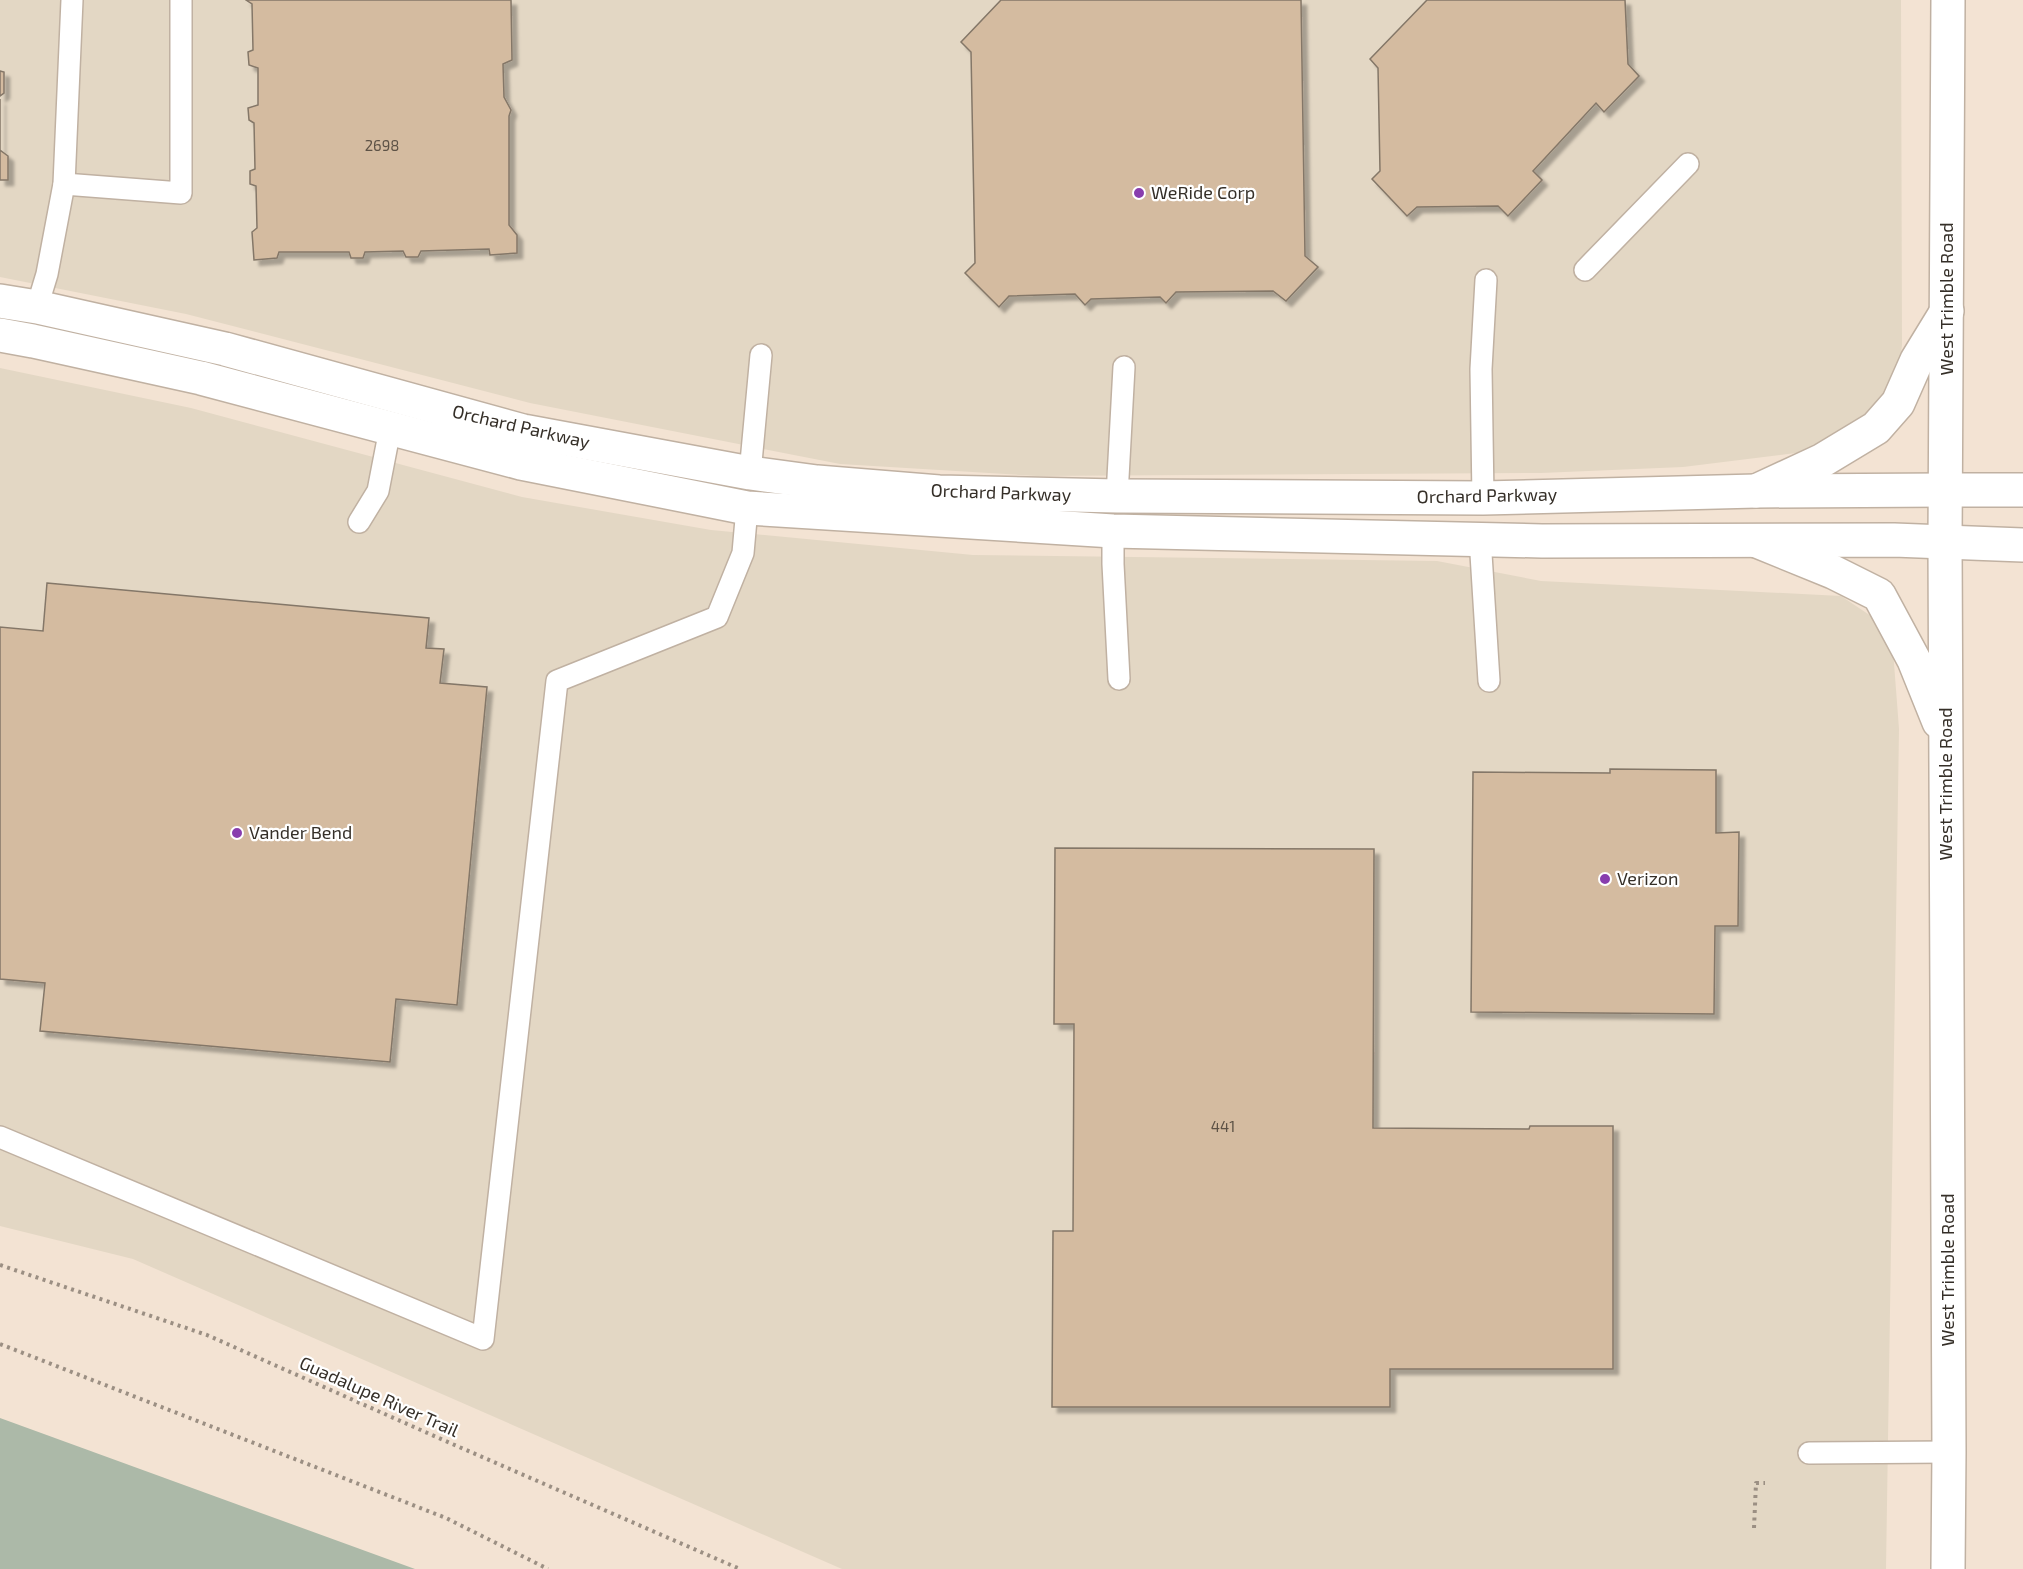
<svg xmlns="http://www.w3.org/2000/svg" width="2023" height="1569" viewBox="0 0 2023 1569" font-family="'Exo 2',sans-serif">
	<defs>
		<filter id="shadow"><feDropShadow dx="5.5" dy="5.5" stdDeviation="1.5" flood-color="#0004"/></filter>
	</defs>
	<rect width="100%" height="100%" fill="#f3e3d3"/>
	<g fill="#e3d7c4">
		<path d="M0 0H1901L1902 345 1897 386 1876 417 1828 449 1683 467 1541 473 1037 476 840 464 530 403 186 314 0 277Z"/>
		<path d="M0 368 191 408 522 497 711 530 973 555 1437 561 1541 581 1841 596 1874 618 1893 650 1899 729 1886 1569H842L133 1259 0 1226Z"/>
	</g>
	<path fill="#acb9a8" d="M0 1418 415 1569H0Z"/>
	<g fill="#d4bba0" stroke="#847768" stroke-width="1.5" filter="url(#shadow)">
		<path d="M246 0H511L512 60 503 64 504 97 511 110 509 116V225L517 235V253L490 255 489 249 421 251 418 257H406L403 251 365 252 363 258H351L349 252H279L277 258 254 260 252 232 257 228 256 186 250 184V171L255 169 254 123 249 120 248 108 258 105V68L249 65 248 52 253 50 252 4Z"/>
		<path d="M1001 0H1301L1305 256 1318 267 1286 301 1273 291 1176 292 1166 303 1160 297 1091 299 1085 305 1075 294 1009 296 999 307 965 273 975 263 971 52 961 42Z"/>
		<path d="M1427 0H1625L1628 64 1639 76 1604 112 1596 103 1533 171 1542 180 1508 216 1498 206 1417 207 1407 216 1372 179 1380 171 1378 68 1370 59Z"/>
		<path d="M0 71 4 72V93L0 96Z"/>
		<path d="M0 99V150L8 156V180H0Z"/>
		<path d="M47 583 429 618 426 648 444 649 440 683 487 687 457 1005 396 999 390 1062 40 1031 45 983 0 979V627L43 631Z"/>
		<path d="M1610 769 1716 770V833L1739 832 1738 926H1715L1714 1014 1471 1012 1473 772 1610 773Z"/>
		<path d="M1055 848 1374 849 1373 1128 1529 1129 1530 1126H1613V1369H1390V1407H1052L1053 1231H1073L1074 1024H1054Z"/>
	</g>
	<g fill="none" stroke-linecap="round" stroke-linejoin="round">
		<defs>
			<g id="service">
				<path d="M64 184 181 193V0"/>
				<path d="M1585 270 1688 164"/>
				<path d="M37 307 47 274 64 184 72 0"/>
				<path d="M750 473 761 355"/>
				<path d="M1117 496 1124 367"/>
				<path d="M1483 498 1481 369 1486 280"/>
				<path d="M359 522 378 491 390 429"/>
				<path d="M1113 531V564L1119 679"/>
				<path d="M1480 538 1489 681"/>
				<path d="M0 1137 483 1339 557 681 717 617 743 553 747 508"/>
				<path d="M1809 1453 1949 1452"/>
			</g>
			<g id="secondary">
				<path d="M0 301 37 307 225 349 523 431 750 473 817 482 939 492 1117 496 1483 498 1756 491 1946 490"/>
				<path d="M0 335 33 341 201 378 521 463 747 508 1113 531 1542 541 1894 540 1945 542"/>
			</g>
			<g id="primary">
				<path d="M1946 490H2023"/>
				<path d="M1756 491 1823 460 1876 428 1898 403 1917 360 1947 311"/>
				<path d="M1757 541 1833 572 1879 595 1914 660 1939 722"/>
				<path d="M1945 542 2023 545"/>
				<path d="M1948 1569 1949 1452 1945 542 1948 0"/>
			</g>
		</defs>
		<use href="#service" stroke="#c0b1a2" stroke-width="24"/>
		<use href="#secondary" stroke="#c0b1a2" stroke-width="36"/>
		<use href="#primary" stroke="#c0b1a2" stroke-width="36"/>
		<g stroke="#9b8f83" stroke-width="4" stroke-dasharray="3 4.5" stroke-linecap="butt">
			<path d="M0 1265 207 1335 450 1443 740 1569"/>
			<path d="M0 1344 446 1518 548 1569"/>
			<path d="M1754 1528 1756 1483H1765"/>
		</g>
		<use href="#service" stroke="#fff" stroke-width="21"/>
		<use href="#secondary" stroke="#fff" stroke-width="33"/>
		<use href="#primary" stroke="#fff" stroke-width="33"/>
	</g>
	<g fill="#883dae" stroke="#fff" stroke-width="2">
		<circle cx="1139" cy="193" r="6"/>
		<circle cx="237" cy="833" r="6"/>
		<circle cx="1605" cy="879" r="6"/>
	</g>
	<g text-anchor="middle" stroke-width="4.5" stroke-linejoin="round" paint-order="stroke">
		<g font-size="15" fill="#5d5246">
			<text x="382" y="151">2698</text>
			<text x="1223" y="1132">441</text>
		</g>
		<g font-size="18" fill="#352f28" stroke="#fff" text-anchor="start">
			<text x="1151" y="199">WeRide Corp</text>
			<text x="249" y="839">Vander Bend</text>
			<text x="1617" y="885">Verizon</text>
		</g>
		<g font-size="18" fill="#352f28" stroke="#fff">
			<text transform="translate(1947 299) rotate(-90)" y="6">West Trimble Road</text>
			<text transform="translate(521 427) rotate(13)" y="6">Orchard Parkway</text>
			<text transform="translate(1001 493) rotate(2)" y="6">Orchard Parkway</text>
			<text transform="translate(1487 496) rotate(-1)" y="6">Orchard Parkway</text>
			<text transform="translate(1946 784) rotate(-90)" y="6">West Trimble Road</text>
			<text transform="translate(1948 1270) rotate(-90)" y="6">West Trimble Road</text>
			<text transform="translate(379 1397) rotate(24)" y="6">Guadalupe River Trail</text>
		</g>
	</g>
</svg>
